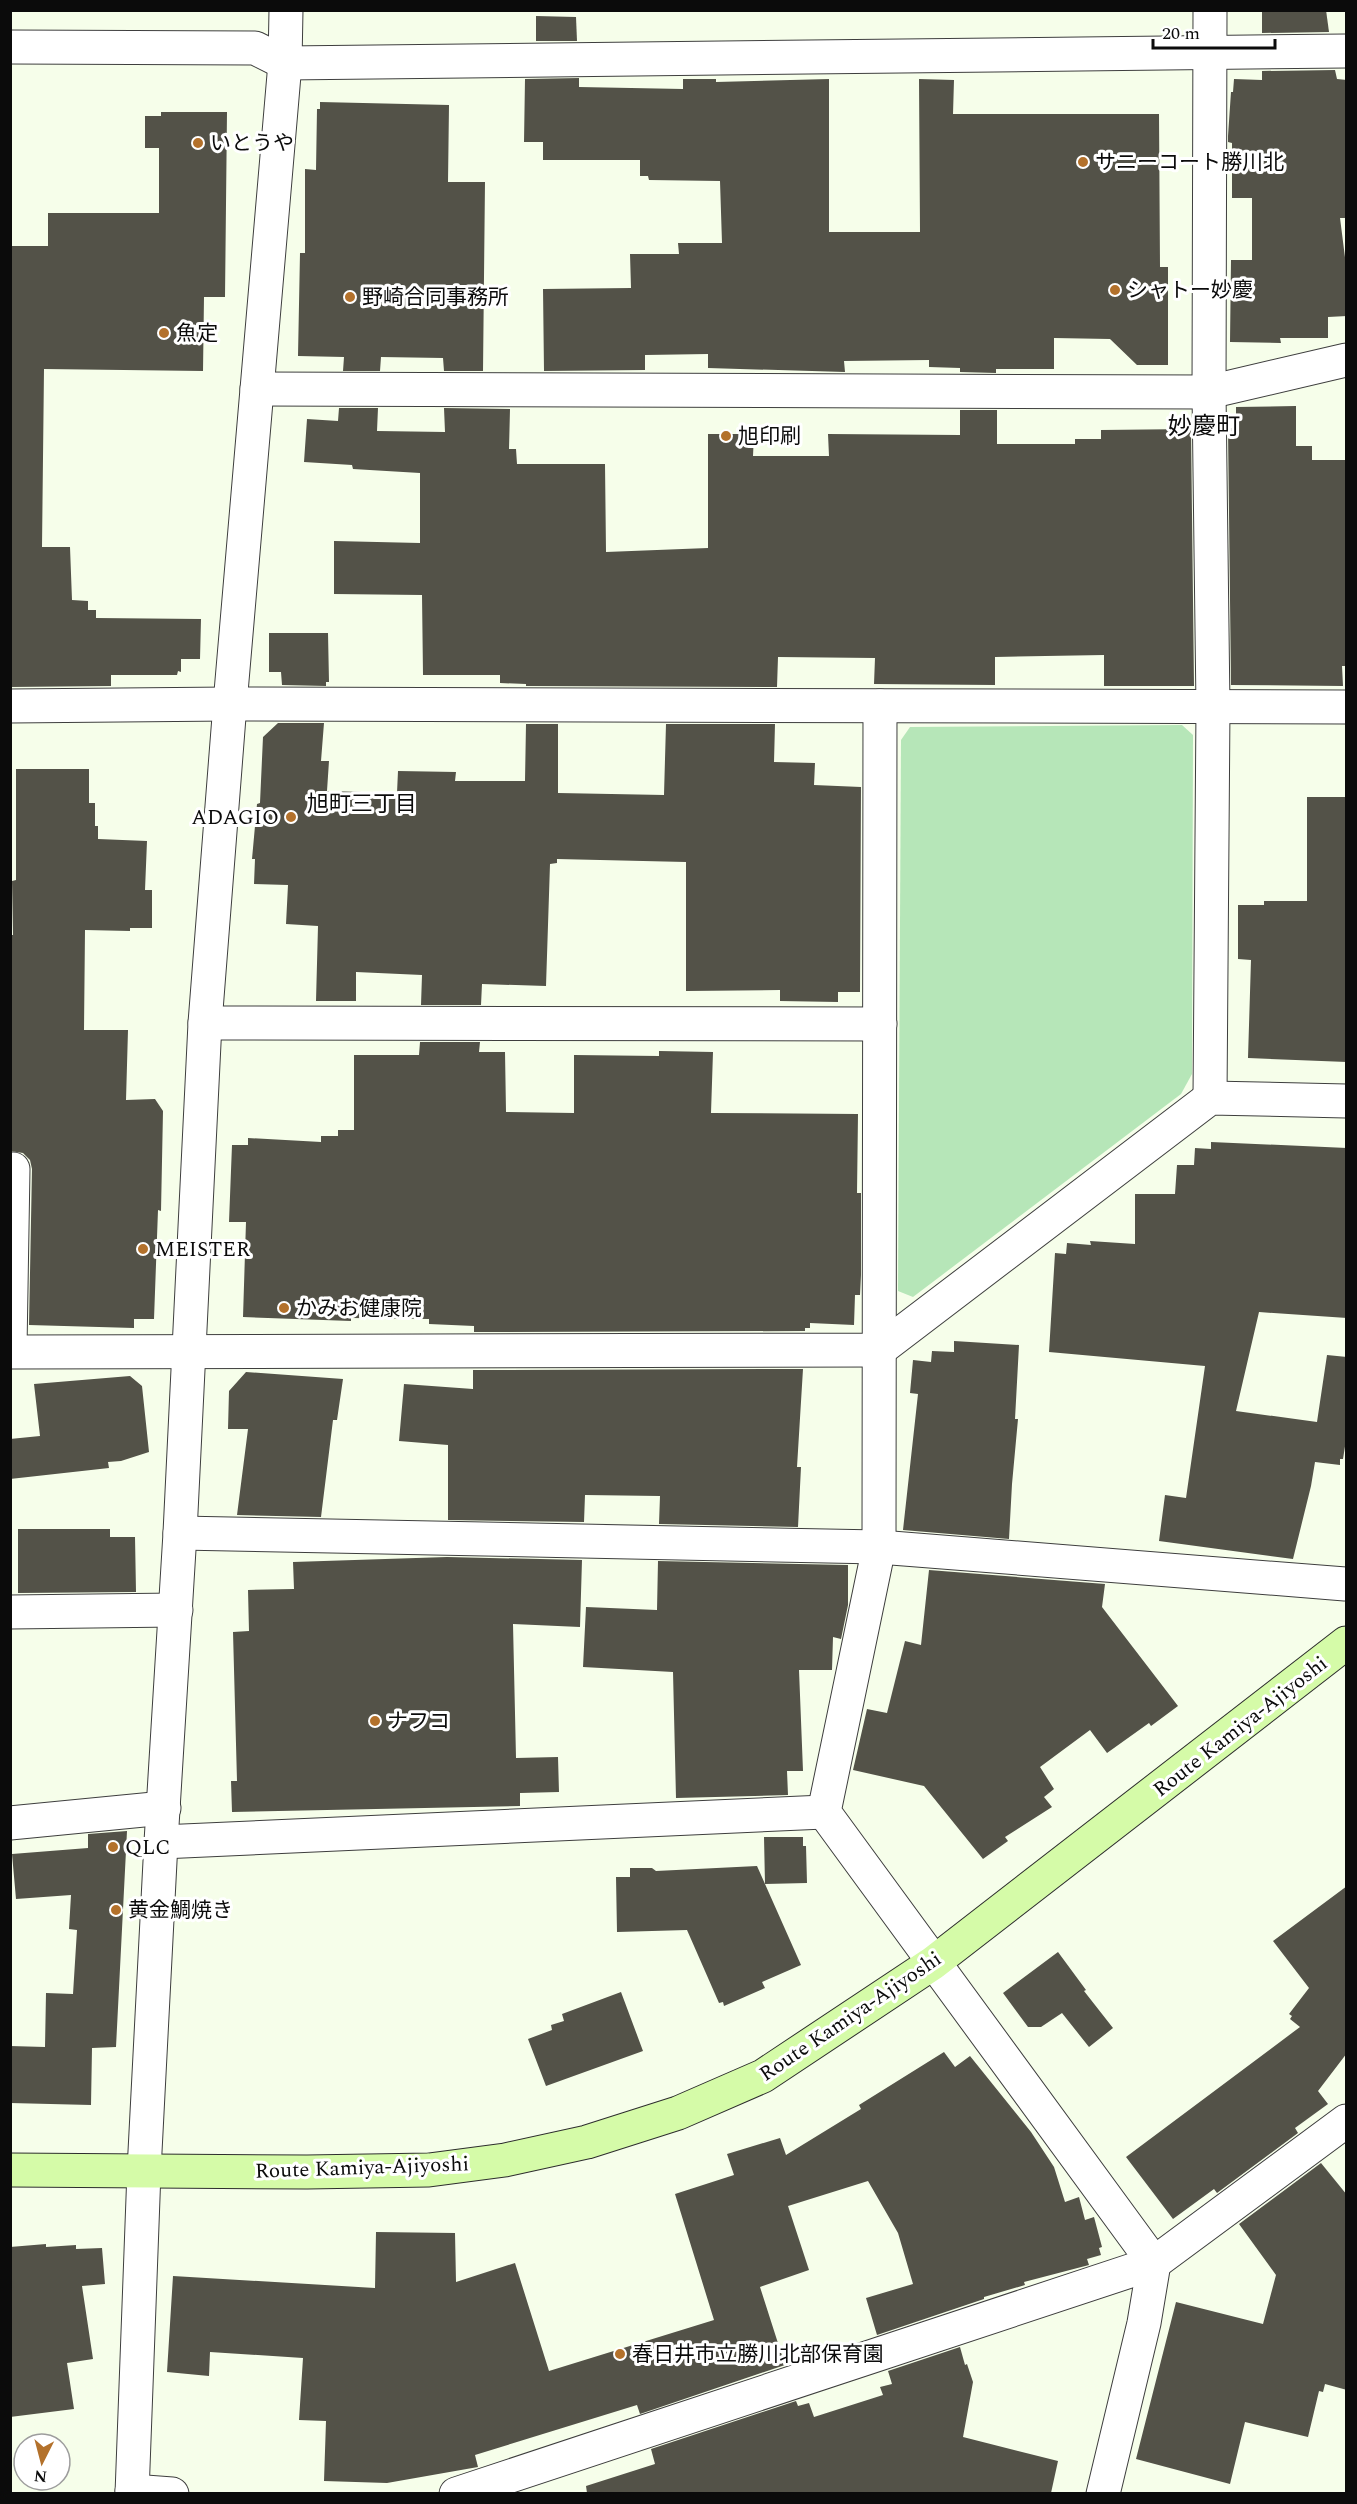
<svg xmlns="http://www.w3.org/2000/svg" width="1357" height="2504" viewBox="0 0 1357 2504" font-family="Spectral,'Noto Sans JP',serif">
	<rect width="100%" height="100%" fill="#f6feea"/>
	<path fill="#b6e6b8" d="M1182 725 1193 735 1192 1074 1181 1094 913 1297 898 1291 901 740 910 727Z"/>
	<g fill="#535248">
		<path d="M1262 10H1326L1329 32 1262 33Z"/>
		<path d="M536 16 576 17 577 41H536Z"/>
		<path d="M1335 70 1337 79 1347 80V218H1340L1347 273V316L1328 317V338H1280L1281 343 1230 342 1231 260H1252V198H1232V143L1228 142V136L1231 92H1233L1234 79 1262 80V71Z"/>
		<path d="M579 78V87L683 89V79H716V82L829 79V232H920L919 79 954 80 953 114H1159L1160 267H1168V365H1137L1110 339 1054 338V369H996V373L960 372V368L929 367V360L844 361 845 372 708 368V354L645 355V370L544 371 543 289 631 288 630 254H679L678 243H722L720 181 649 180 648 176H640V160H543V142H524L525 79Z"/>
		<path d="M320 102 449 105 448 182H485L483 371H444L443 358 381 357 380 371H343L344 357 298 356 300 253H305V169L316 170 317 109H320Z"/>
		<path d="M161 112H227L225 297H204L203 371 44 369 42 547H70L72 600 88 601V610H96V618L201 619 200 659H181V672L178 671 177 675H111V686L10 687V246H48V213H159V148H145V116H161Z"/>
		<path d="M1296 406V446H1312V460H1347V666H1342L1343 686 1231 685 1228 428H1236V407Z"/>
		<path d="M339 408H378L377 431 445 432 444 408 510 409 509 449H516L517 464H605L606 552 708 548V434H754L753 456H829L828 434 960 435V410H997V444H1075V439H1101V430L1191 429 1194 686H1104V655L995 657V685L874 684 875 658 778 657 777 687 526 686V684L500 683V675H423L422 595 334 594V541L420 543V473L353 469 352 465 304 462 307 419 338 421Z"/>
		<path d="M269 633H328L329 682H326V686L282 685 281 672H269Z"/>
		<path d="M278 723H324L321 761H329L327 791 397 793 398 771 456 772 455 781H525L526 724H558V793L664 795 666 724H775L774 762 815 763 814 785 861 787 860 992H838V1002L780 1001V990L686 991V862L557 859V863L550 864 546 986 482 984 481 1005H421L422 975 356 972V1001H316L318 926 286 924 288 885 254 884 255 859H252L257 804 260 803 263 737Z"/>
		<path d="M16 769H89V803H95V826H98V839L147 841 145 890H152V928H130V931L85 930 84 1030H128L126 1100 155 1099 163 1111 161 1211 158 1210 154 1319H134V1328L29 1325 32 1169 30 1160 23 1153 10 1151V935H13L12 881 16 880Z"/>
		<path d="M1307 797H1347V1062L1248 1058 1251 960 1238 959V905H1264V901H1307Z"/>
		<path d="M420 1042H480L479 1052H505L506 1112 574 1113V1055L659 1056V1051L713 1052 711 1113 858 1114 857 1193H861V1275L860 1295H855L854 1325 810 1323V1328H805V1331L474 1332V1326L429 1324V1319L351 1318V1321L243 1317 246 1222H229L232 1145H248V1138L321 1142V1136H338V1130H354V1055H419Z"/>
		<path d="M1211 1142 1347 1148V1318L1259 1312 1236 1411 1317 1422 1327 1355 1347 1357V1434L1343 1459H1340V1465L1315 1462 1311 1486 1293 1559 1159 1541 1165 1495 1186 1498 1205 1366 1049 1352 1055 1253 1066 1254 1067 1243 1091 1245 1090 1241 1135 1244V1194H1175L1177 1165H1194L1195 1148 1211 1149Z"/>
		<path d="M954 1341 1019 1345 1015 1419H1018L1012 1484 1009 1539 903 1530 918 1394 910 1393 913 1360 931 1362 932 1351 954 1352Z"/>
		<path d="M803 1369 797 1467H801L798 1527 659 1524 660 1496 585 1495 584 1522 448 1520V1445L399 1441 404 1384 473 1389V1370Z"/>
		<path d="M246 1372 343 1379 337 1420H333L321 1517 237 1515 248 1429H228L229 1391Z"/>
		<path d="M130 1376 142 1386 149 1452 121 1461 108 1462 109 1468 10 1479V1439L40 1436 34 1384Z"/>
		<path d="M18 1529H110V1537H135L136 1592 18 1593Z"/>
		<path d="M447 1557 582 1560 580 1627 513 1624 516 1758 558 1757 559 1792 520 1793V1806L232 1812 231 1781H237L233 1632 249 1631 248 1590 294 1589 293 1562Z"/>
		<path d="M658 1561 848 1565V1605L841 1639 833 1637 832 1670H799L803 1771H787L788 1795 676 1798 673 1672 583 1667 586 1607 657 1610Z"/>
		<path d="M929 1570 1105 1584 1102 1607 1178 1706 1151 1726 1149 1723 1107 1753 1090 1730 1040 1767 1054 1789 1044 1797 1052 1807 1005 1837 1008 1841 983 1859 924 1786 853 1770 867 1709 887 1713 905 1641 921 1645Z"/>
		<path d="M127 1831 116 2047 92 2048 91 2105 10 2103V2046L45 2047 46 1993 73 1994 77 1930 69 1929 71 1895 16 1899 12 1854 88 1848V1834Z"/>
		<path d="M764 1837H803V1846H806L807 1883 765 1884Z"/>
		<path d="M757 1866 801 1965 762 1982 765 1988 724 2006 723 2002 719 2003 687 1930 617 1932 616 1877H630V1868H652L656 1871Z"/>
		<path d="M1347 1886V2053L1318 2091 1328 2104 1295 2128 1298 2133 1217 2193 1214 2189 1173 2219 1126 2157 1300 2027 1290 2019 1292 2016 1289 2014 1309 1988 1273 1941Z"/>
		<path d="M1058 1952 1086 1990 1084 1991 1113 2028 1089 2047 1062 2013 1041 2027H1028L1003 1993Z"/>
		<path d="M621 1992 643 2051 546 2086 528 2039 552 2030 551 2025 564 2021 562 2014Z"/>
		<path d="M944 2052 955 2067 970 2056 1031 2132 1054 2167 1065 2202 1079 2197 1085 2220 1094 2217 1102 2247 1099 2248 1101 2255 1087 2259 1089 2265 1024 2282 1025 2285 984 2297V2299L877 2335 866 2298 913 2284 898 2233 868 2181 788 2206 809 2270 760 2287 785 2365 640 2414 637 2405 475 2455 478 2467 387 2483 324 2481 326 2421 299 2420 303 2358 210 2352 209 2376 167 2372 173 2276 375 2288 376 2232 455 2233 456 2282 515 2263 549 2371 714 2320 675 2194 734 2175 727 2154 780 2138 786 2155 861 2109 859 2105Z"/>
		<path d="M1321 2163 1347 2195V2390L1325 2384 1323 2392 1319 2391 1308 2437 1245 2422 1230 2484 1136 2459 1176 2302 1263 2324 1276 2275 1239 2224Z"/>
		<path d="M46 2244V2247L76 2245V2249L102 2248 105 2284 82 2286 93 2359 67 2363 74 2409 10 2417V2247Z"/>
		<path d="M960 2347 965 2365 967 2364 973 2382 963 2437 1058 2461 1051 2493H587L586 2486 655 2464 651 2449 796 2401 798 2406 809 2403 814 2417 883 2395 880 2387 892 2384 888 2371Z"/>
	</g>
	<g fill="none" stroke-linecap="round" stroke-linejoin="round">
		<defs>
			<g id="minor">
				<path d="M1210 10 1209 392 1213 707 1210 1098"/>
				<path d="M10 47 255 48 285 63 1346 51"/>
				<path d="M257 389 1209 392 1346 360"/>
				<path d="M10 706 230 704 1346 707"/>
				<path d="M880 706 879 1547 824 1812 1154 2263 1144 2323 1103 2494"/>
				<path d="M205 1023 880 1024"/>
				<path d="M10 1348 13 1169"/>
				<path d="M10 1352 879 1350 1210 1098 1346 1101"/>
				<path d="M180 1533 879 1547 1345 1584"/>
				<path d="M10 1612 176 1610"/>
				<path d="M10 1823 164 1808"/>
				<path d="M161 1842 824 1812"/>
				<path d="M132 2491 172 2494"/>
				<path d="M456 2494 1154 2263 1346 2121"/>
			</g>
			<path id="tertiary" d="M132 2494 144 2171 161 1842 180 1533 205 1023 230 704 285 63 286 10"/>
			<path id="secondary" d="M10 2170 307 2172 429 2170 505 2160 587 2142 678 2113 763 2076 933 1963 1346 1643"/>
		</defs>
		<use href="#minor" stroke="#3e3e3e" stroke-width="35"/>
		<use href="#tertiary" stroke="#3e3e3e" stroke-width="35"/>
		<use href="#secondary" stroke="#2d2d2d" stroke-width="35"/>
		<use href="#minor" stroke="#fff" stroke-width="33"/>
		<use href="#tertiary" stroke="#fff" stroke-width="33"/>
		<use href="#secondary" stroke="#d5fba8" stroke-width="33"/>
	</g>
	<g fill="#b3712b" stroke="#fff" stroke-width="2">
		<circle cx="198" cy="143" r="6"/>
		<circle cx="1083" cy="162" r="6"/>
		<circle cx="1115" cy="290" r="6"/>
		<circle cx="350" cy="297" r="6"/>
		<circle cx="164" cy="333" r="6"/>
		<circle cx="726" cy="436" r="6"/>
		<circle cx="291" cy="817" r="6"/>
		<circle cx="143" cy="1249" r="6"/>
		<circle cx="284" cy="1308" r="6"/>
		<circle cx="375" cy="1721" r="6"/>
		<circle cx="113" cy="1847" r="6"/>
		<circle cx="116" cy="1910" r="6"/>
		<circle cx="620" cy="2354" r="6"/>
	</g>
	<g text-anchor="middle" stroke-width="6" stroke-linejoin="round" paint-order="stroke">
		<g font-size="21" fill="#0b0b0b" stroke="#fff" text-anchor="start">
			<text x="210" y="150">いとうや</text>
			<text x="1095" y="169">サニーコート勝川北</text>
			<text x="1127" y="297">シャトー妙慶</text>
			<text x="362" y="304">野崎合同事務所</text>
			<text x="176" y="340">魚定</text>
			<text x="738" y="443">旭印刷</text>
			<text x="279" y="824" text-anchor="end">ADAGIO</text>
			<text x="155" y="1256">MEISTER</text>
			<text x="296" y="1315">かみお健康院</text>
			<text x="387" y="1728">ナフコ</text>
			<text x="125" y="1854">QLC</text>
			<text x="128" y="1917">黄金鯛焼き</text>
			<text x="632" y="2361">春日井市立勝川北部保育園</text>
		</g>
		<g font-size="21" fill="#0b0b0b" stroke="#fff">
			<text transform="translate(1240 1726) rotate(-38)" y="7">Route Kamiya-Ajiyoshi</text>
			<text transform="translate(850 2016) rotate(-34)" y="7">Route Kamiya-Ajiyoshi</text>
			<text transform="translate(362 2167) rotate(-2)" y="7">Route Kamiya-Ajiyoshi</text>
		</g>
		<g font-size="22" fill="#0b0b0b" stroke="#fff">
			<text x="362" y="811">旭町三丁目</text>
		</g>
		<g font-size="24" fill="#0b0b0b" stroke="#fff">
			<text x="1204" y="434">妙慶町</text>
		</g>
	</g>
	<rect width="1357" height="2504" fill="none" stroke="#0b0b0b" stroke-width="24"/>
	<g transform="translate(42 2462) rotate(186)"><circle r="28" fill="#ffffff" stroke="#9d9d9d" stroke-width="1.5"/>
	<path d="M0-4.5L10 22L0 15L-10 22Z" fill="#b3712b"/>
	<text y="-9" font-size="16" font-weight="bold" text-anchor="middle" fill="#0b0b0b">N</text>
	</g>
	<path d="M1153 39v9h122v-9" fill="none" stroke="#0b0b0b" stroke-width="3"/>
	<text x="1162" y="39" font-size="18" fill="#0b0b0b" stroke="#ffffff" stroke-width="4.5" paint-order="stroke">20 m</text>
</svg>
